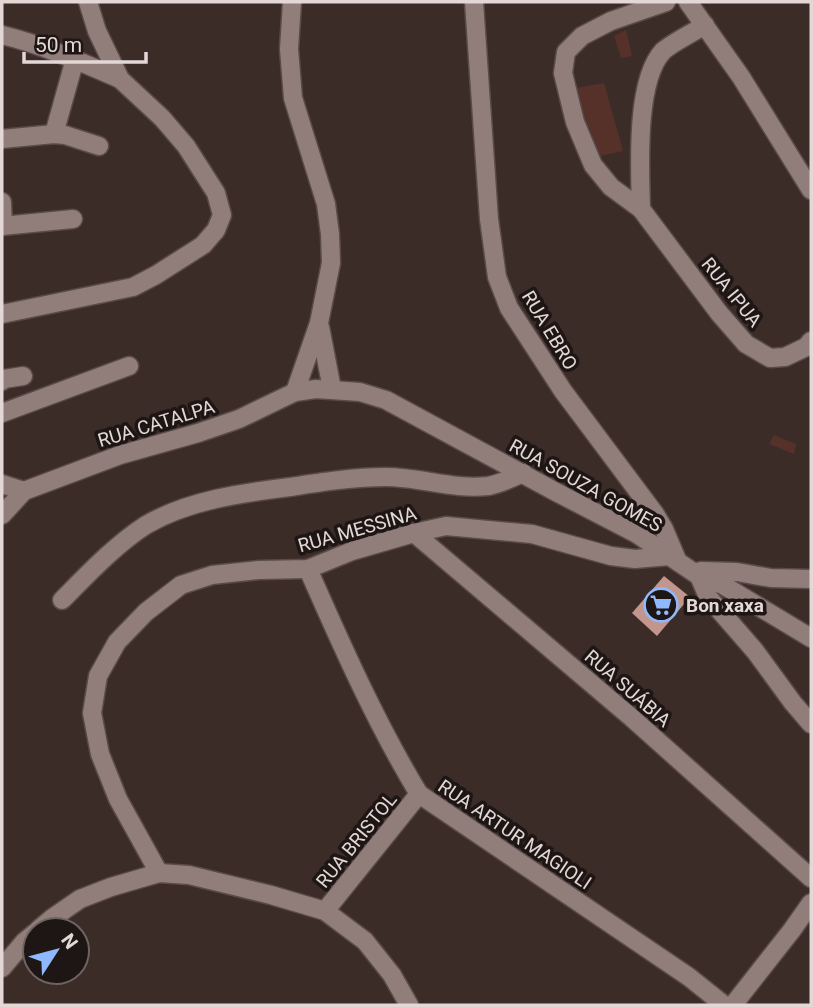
<svg xmlns="http://www.w3.org/2000/svg" width="813" height="1007" viewBox="0 0 813 1007" font-family="Roboto,sans-serif">
	<rect width="100%" height="100%" fill="#3c2c28"/>
	<g fill="#55312a">
		<path d="M626 30 632 56 621 58 614 36Z"/>
		<path d="M604 83 623 151 595 157 575 88Z"/>
		<path d="M774 435 796 444 794 454 769 444Z"/>
	</g>
	<path fill="#c3968d" d="M664 576 690 597 657 636 632 613Z"/>
	<g fill="none" stroke-linecap="round" stroke-linejoin="round">
		<defs>
			<g id="minor">
				<path d="M292 2 289 49 293 98 326 204 330 234 331 263 319 323 295 392"/>
				<path d="M474 2 489 219 497 277 509 308 563 391 655 514 664 529 678 562"/>
				<path d="M666 2 611 21 582 36 566 52 563 73 575 122 593 165 611 187 641 209 719 313 746 344 770 358 785 357 806 347 811 341"/>
				<path d="M688 2 741 77 811 190"/>
				<path d="M2 35C43 45 81 62 120 79"/>
				<path d="M54 134 75 59"/>
				<path d="M2 139 54 134 65 135 99 146"/>
				<path d="M2 202 3 226"/>
				<path d="M641 209C640 169 635 81 663 51 672 43 694 32 705 25"/>
				<path d="M2 226 73 219"/>
				<path d="M2 314 133 287 156 275 203 245 216 230 222 215 216 193 186 146 162 118 120 79 97 31 88 2"/>
				<path d="M320 327 332 389"/>
				<path d="M2 381 4 379 23 376"/>
				<path d="M2 413 129 366"/>
				<path d="M2 484 24 491"/>
				<path d="M2 515 24 491 120 455 198 433 239 419 295 392 316 389 360 392 386 400 556 492 637 534 699 576 723 585 811 638"/>
				<path d="M414 533 632 718 811 878"/>
				<path d="M308 569C342 646 376 723 419 794L689 977 724 1005"/>
				<path d="M701 571 737 572 771 578 811 579"/>
				<path d="M699 576 708 597 755 651 793 703 811 724"/>
				<path d="M62 600C88 574 115 545 146 525 189 500 242 493 290 487 322 482 354 477 386 477 420 477 454 490 488 486 500 484 512 478 523 473"/>
				<path d="M159 873 118 799 100 754 92 713 98 676 117 642 146 612 181 585 212 575 259 570 308 569 352 551 414 533 446 526 532 534 611 556 635 559 669 556"/>
				<path d="M325 911 419 794"/>
				<path d="M38 930 51 919 80 899 111 887 159 873 189 875 271 895 325 911 365 941 392 975 409 1005"/>
				<path d="M2 968 24 942 35 933"/>
				<path d="M733 1005 792 930 811 903"/>
			</g>
		</defs>
		<use href="#minor" stroke="#584b48" stroke-width="21"/>
		<use href="#minor" stroke="#917e7a" stroke-width="18"/>
	</g>
	<defs>
		<symbol id="supermarket-ring" viewBox="-11 -11 22 22"><circle r="9.5" fill="#1e1615" stroke="#90b8fd" stroke-width="1.5"/><path d="M-6-5.5h2.5l.6 2H6L4.5 2H-2.5L-4.4-4H-6ZM-1.5 3.2a1.3 1.3 0 1 0 .1 0ZM3 3.2a1.3 1.3 0 1 0 .1 0Z" fill="#90b8fd"/></symbol>
	</defs>
	<g fill-rule="evenodd">
		<use href="#supermarket-ring" x="642" y="586" width="38" height="38"/>
	</g>
	<g text-anchor="middle" stroke-width="7" stroke-linejoin="round" paint-order="stroke">
		<g font-size="19" fill="#e3d8d6" stroke="#1e1615">
			<text transform="translate(732 292) rotate(51)" y="7">RUA IPUA</text>
			<text transform="translate(550 330) rotate(59)" y="7">RUA EBRO</text>
			<text transform="translate(156 423) rotate(-17)" y="7">RUA CATALPA</text>
			<text transform="translate(586 485) rotate(29)" y="7">RUA SOUZA GOMES</text>
			<text transform="translate(357 529) rotate(-16)" y="7">RUA MESSINA</text>
			<text transform="translate(628 688) rotate(41)" y="7">RUA SUÁBIA</text>
			<text transform="translate(515 834) rotate(34)" y="7">RUA ARTUR MAGIOLI</text>
			<text transform="translate(356 840) rotate(-51)" y="7">RUA BRISTOL</text>
		</g>
		<g font-size="19" font-weight="bold" fill="#e3d8d6" stroke="#1e1615" text-anchor="start">
			<text x="686" y="612">Bon xaxa</text>
		</g>
	</g>
	<rect width="813" height="1007" fill="none" stroke="#e3d8d6" stroke-width="7"/>
	<g transform="translate(56 951) rotate(54)"><circle r="33" fill="#1e1615" stroke="#6d6462" stroke-width="2"/>
	<path d="M0-5L12 26L0 18L-12 26Z" fill="#90b8fd"/>
	<text y="-10" font-size="19" font-weight="bold" text-anchor="middle" fill="#e3d8d6">N</text>
	</g>
	<path d="M24 52v10h122v-10" fill="none" stroke="#e3d8d6" stroke-width="3.5"/>
	<text x="35" y="52" font-size="21" fill="#e3d8d6" stroke="#1e1615" stroke-width="5" paint-order="stroke">50 m</text>
</svg>
